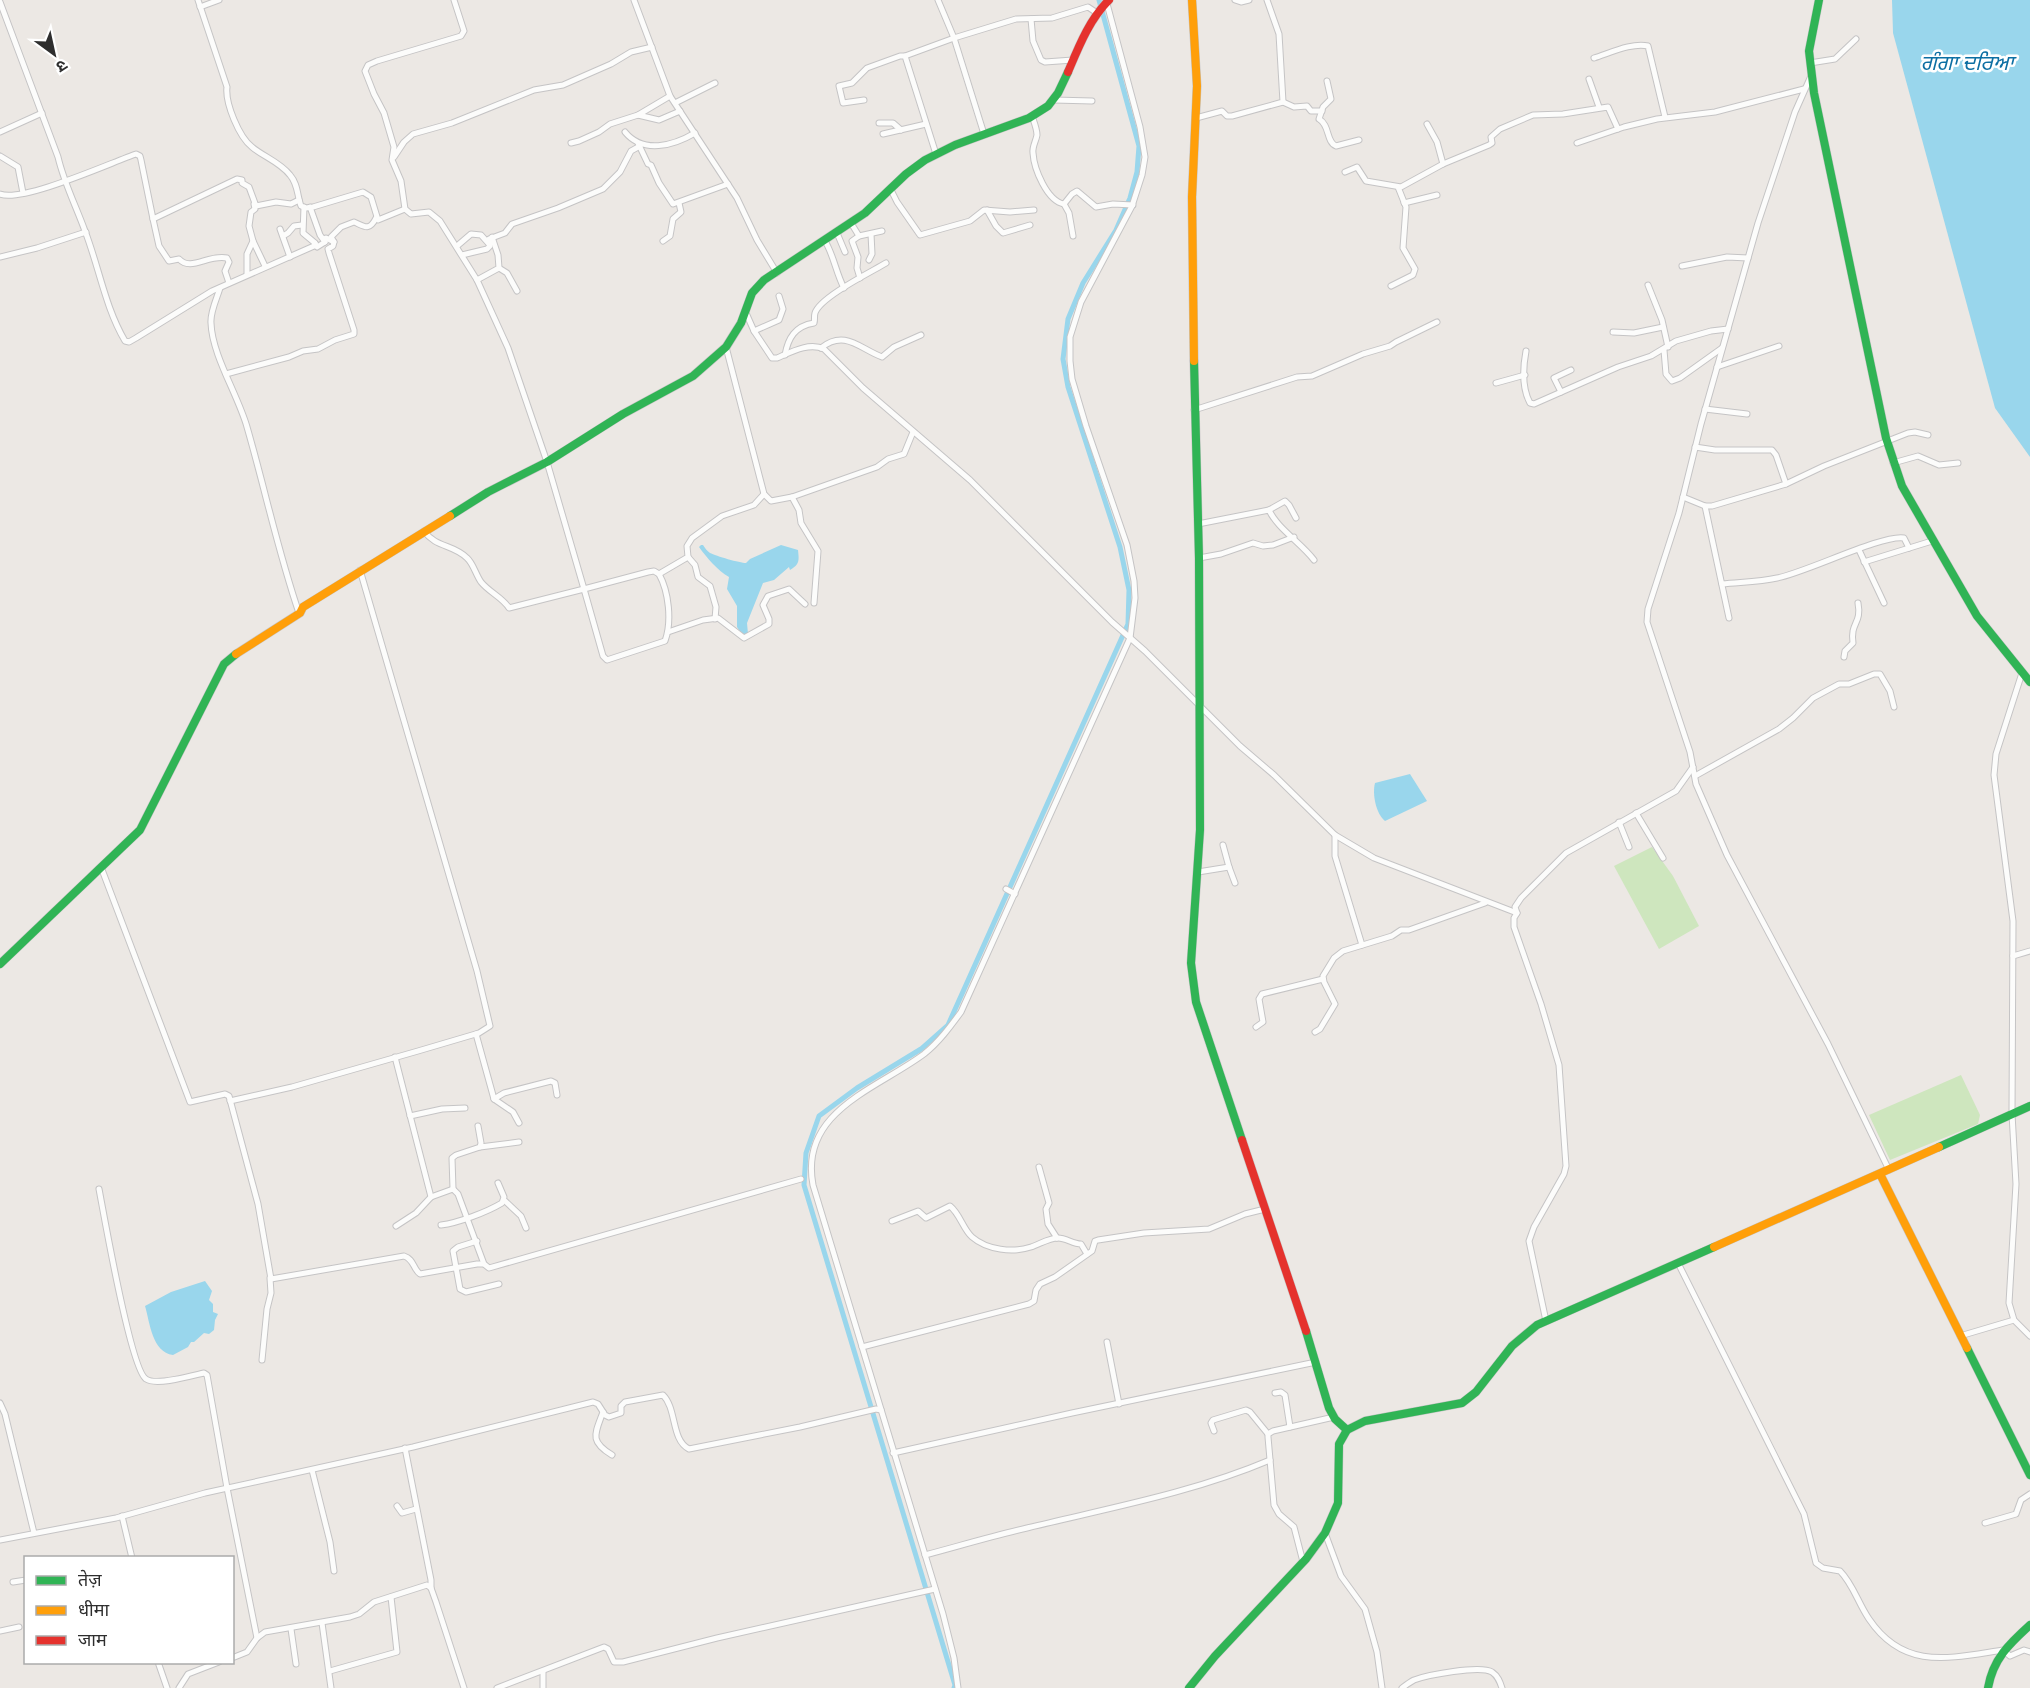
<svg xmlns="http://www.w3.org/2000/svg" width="2030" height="1688" viewBox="0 0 2030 1688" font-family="Lato,'Noto Sans Devanagari','Noto Sans Gurmukhi',sans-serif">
	<rect width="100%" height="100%" fill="#ece8e4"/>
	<g fill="#cee6be">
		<path d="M1652 847 1673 876 1699 926 1659 949 1614 866Z"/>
		<path d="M1961 1075 1980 1115 1978 1124 1890 1160 1869 1115Z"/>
	</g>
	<g fill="#99d6ec">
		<path d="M1892 0H2030V457L1995 408 1893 33Z"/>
		<path d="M701 545H703C705 548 707 551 710 553 716 556 740 563 746 563L750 559 781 545 798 550C799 560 800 564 790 570L789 567 774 580 763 583 747 623 748 634 743 636 737 627V606L727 589 729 577C717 570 707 558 699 547Z"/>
		<path d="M1410 774 1427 801 1385 821C1376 814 1372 794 1375 783Z"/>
		<path d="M205 1281 212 1291 209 1300 213 1304V1312L218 1314 215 1320 214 1330 209 1334 204 1333 194 1342H191L188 1347 173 1355C152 1352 150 1323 145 1306L171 1292Z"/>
	</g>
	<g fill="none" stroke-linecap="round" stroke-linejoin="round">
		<path stroke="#99d6ec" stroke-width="5" d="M954 1688 955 1685 804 1185 806 1153 819 1116 857 1088 921 1049 948 1025 1128 624 1129 590 1120 547 1068 387 1063 359 1068 319 1083 283 1116 230 1130 198 1137 172 1139 146 1099 0"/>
		<defs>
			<g id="street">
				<path d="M198 0 227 87C225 103 239 137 252 147 264 157 280 162 290 175 298 184 297 195 301 206L306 208 313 207 363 192 371 197 378 220 405 209"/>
				<path d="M454 0 464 31 461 36 377 61 368 65 365 71 374 94 384 113 394 147 392 160 401 181 405 209 411 214 429 212 440 221 477 280 508 348 547 462 584 589 648 572 654 571 659 574 688 557 687 546 692 538 722 516 754 505 764 494"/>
				<path d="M634 0 670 96 737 198 757 240 777 273"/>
				<path d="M938 0 954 38 984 134"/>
				<path d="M1235 0 1241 2 1249 0"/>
				<path d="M0 2 58 157C64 183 76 206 85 231 99 267 105 307 125 341L129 342 136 338 212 291 314 246 315 243 317 247 325 242"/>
				<path d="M200 7 219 0"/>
				<path d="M1031 19 1033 41 1041 60 1045 62 1073 60"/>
				<path d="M905 56 954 38 1016 19 1052 18 1088 7 1097 13"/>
				<path d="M1594 58C1610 53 1633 42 1648 46L1665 117"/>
				<path d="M1810 63 1835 59 1856 39"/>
				<path d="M1811 76 1795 112 1758 223 1701 424 1679 513 1648 609 1647 622 1690 752 1696 784 1727 855 1828 1044 1889 1170"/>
				<path d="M1589 79 1599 107"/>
				<path d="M1327 81 1331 99 1323 107 1319 119C1330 125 1326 142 1336 146L1359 140"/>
				<path d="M864 100 843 103 839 86 852 83 867 68 900 56H905L936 154"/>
				<path d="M1054 100 1092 101"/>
				<path d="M1283 102 1294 107 1307 106 1311 111H1322"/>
				<path d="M675 103 715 83"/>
				<path d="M638 115 659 120 680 111"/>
				<path d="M1032 116C1034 122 1037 129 1037 135 1036 141 1032 147 1033 153 1034 169 1047 201 1064 204L1072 194 1077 191 1096 207 1113 204 1133 205"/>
				<path d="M1196 118 1222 111 1227 116H1232L1283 102 1279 34 1267 0"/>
				<path d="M879 123H893L901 130"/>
				<path d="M1427 124 1437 142 1443 164"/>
				<path d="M0 132 42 113"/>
				<path d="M625 132C643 154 673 146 695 133"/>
				<path d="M883 134 926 124"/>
				<path d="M571 143 579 141 599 132 610 124 638 115 670 96"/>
				<path d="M638 143 648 164 651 165 659 183 673 204 728 184"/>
				<path d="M1577 143 1624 127 1657 119 1715 112 1804 89"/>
				<path d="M0 156 18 167 23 193"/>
				<path d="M394 157 404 142 413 134 452 123 534 90 563 85 611 64 631 52 652 47"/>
				<path d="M1345 172 1357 167 1366 181 1401 187 1443 164 1489 145 1492 143 1491 137 1500 129 1533 115 1563 114 1608 107 1618 129"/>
				<path d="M891 190 897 202 920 235 970 221 984 210 1010 212 1034 210"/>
				<path d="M0 194C22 203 110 163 136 154L140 156 141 160 153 219 237 179 242 180V183L249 187 256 206 276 202 291 204 299 200"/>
				<path d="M1404 203 1437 195"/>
				<path d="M1064 204 1069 213 1073 236"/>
				<path d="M304 207 303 233 315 243"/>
				<path d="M310 207 320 235 325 242 324 239 326 238 334 242 331 237 341 227 354 222C364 226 369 232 376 218"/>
				<path d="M987 210 996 226 1003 233 1030 225"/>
				<path d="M153 219 159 246 169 261 179 259C191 272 208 254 227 258L229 262 225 271 229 283"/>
				<path d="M851 223 859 236"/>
				<path d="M280 229 290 257"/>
				<path d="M837 233 845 252"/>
				<path d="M283 236 288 233 294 226 302 225"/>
				<path d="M253 241 265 266"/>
				<path d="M663 241 670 236 673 219 681 212 679 203"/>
				<path d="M825 241C834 256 836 273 844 288"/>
				<path d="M457 246 471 234 481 235 489 244"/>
				<path d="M462 255 487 249 490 246 489 239 505 233 512 224 558 208 603 189 620 172 631 151 640 146"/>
				<path d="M0 257 37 248 86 232"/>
				<path d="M869 260 872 254 871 234"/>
				<path d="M1682 266 1727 257 1748 258"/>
				<path d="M499 268 507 273 517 291"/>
				<path d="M247 274V254L253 241 249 226 251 212 255 209 254 204"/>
				<path d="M860 278 857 268 858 257 852 241 859 236 882 231"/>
				<path d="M477 280 499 268 498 255 492 237"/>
				<path d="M1648 285 1662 320 1668 347"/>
				<path d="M1391 286 1413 275 1415 269 1403 248 1406 207 1398 187"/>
				<path d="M220 288C217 298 210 312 211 323 212 355 238 395 247 427 265 489 278 552 299 613"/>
				<path d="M746 313 754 331 772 358H777C791 352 809 342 824 349L863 388 970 480 1112 622 1145 651 1240 746 1274 775 1335 835 1374 858 1517 913"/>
				<path d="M754 331 779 320 783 309 779 296"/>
				<path d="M1613 332 1634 333 1663 327"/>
				<path d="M726 347 764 494 771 501 792 497 877 467 888 459 904 454 913 432"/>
				<path d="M821 348C845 329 860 349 882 357L894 347 921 335"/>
				<path d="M1664 350 1666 374 1672 381 1680 378 1722 348"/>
				<path d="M1526 351C1523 367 1522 388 1530 403L1534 404 1618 367 1651 356 1676 341 1711 331 1728 329"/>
				<path d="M785 355C788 338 795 326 814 323 815 320 814 316 815 313 820 297 871 272 886 263"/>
				<path d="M1717 367 1779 346"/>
				<path d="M226 374 289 357 303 351 318 349 335 340 354 334V330L329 253 328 249 333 246 334 242"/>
				<path d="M1496 383 1525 375"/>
				<path d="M1561 392 1554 378 1571 370"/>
				<path d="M1705 409 1747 414"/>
				<path d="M1194 410 1297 377 1312 376 1363 354 1390 346 1396 342 1437 322"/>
				<path d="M1695 447 1715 450H1772L1776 455 1786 484"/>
				<path d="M1893 463 1918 456 1939 465 1958 463"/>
				<path d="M792 497 799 510 801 523 818 551 814 603"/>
				<path d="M1683 497 1705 506H1712L1786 484 1824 466 1908 433 1915 432 1928 435"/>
				<path d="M1705 506 1729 618"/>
				<path d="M1269 510 1285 501 1289 505 1296 518"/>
				<path d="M1198 524 1269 510C1277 528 1301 543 1314 560"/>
				<path d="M424 531C436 548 453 544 467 558 473 563 476 575 481 582 489 592 503 598 509 608L584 589 603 656 607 660 665 641C672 622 669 592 659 574"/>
				<path d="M1859 550 1884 603"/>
				<path d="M688 557 695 565 698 577 710 586 716 607 715 619"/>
				<path d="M1199 558 1221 554 1253 543 1263 546 1273 545 1294 537"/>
				<path d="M1864 562 1932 541"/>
				<path d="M1722 584C1740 582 1759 582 1777 578 1805 573 1883 534 1904 538L1909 548"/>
				<path d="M668 632 703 620 718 618 744 638 769 624V619L763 605 768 596 789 589 805 604"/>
				<path d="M1844 657 1845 651 1853 643C1850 622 1862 624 1858 603"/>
				<path d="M2022 673 1996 754 1994 775 2013 921 2012 1114 2016 1184 2009 1303 2014 1320 2030 1336"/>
				<path d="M1695 776 1779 729 1793 718 1813 698 1839 684H1849L1874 674H1880L1890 691 1894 707"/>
				<path d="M1636 813 1663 858"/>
				<path d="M1619 822 1629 847"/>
				<path d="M1335 835V856L1362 945"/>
				<path d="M101 867 190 1102 225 1094 229 1096 258 1204 271 1279 404 1256C414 1259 413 1269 420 1274L477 1264H484L489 1268 801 1179"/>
				<path d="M1229 867 1235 883"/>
				<path d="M1198 872 1229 867 1223 845"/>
				<path d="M1006 889 1015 894"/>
				<path d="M2013 956 2030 951"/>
				<path d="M1256 1027 1263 1022 1259 999 1262 994 1323 979"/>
				<path d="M1315 1032 1320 1029 1335 1004 1324 982 1323 976 1334 958 1343 951 1392 936 1401 930H1409L1485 903"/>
				<path d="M476 1034 494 1099 513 1112 519 1123"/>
				<path d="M395 1057 431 1197"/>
				<path d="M494 1099 504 1093 551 1081 555 1083 557 1095"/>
				<path d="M230 1101 292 1087 418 1051 479 1033 490 1026 477 971 360 570"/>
				<path d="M410 1116 442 1109 465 1108"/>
				<path d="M480 1147 519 1142"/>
				<path d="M1039 1167 1049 1203 1046 1209 1048 1224 1057 1238"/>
				<path d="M99 1189C104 1215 131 1370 146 1379 156 1386 191 1376 204 1373L207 1375 227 1488 257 1638"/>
				<path d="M453 1189 452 1158 456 1155 480 1147 481 1143 478 1126"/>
				<path d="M504 1200 521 1216 526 1228"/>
				<path d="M892 1221 918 1211 926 1218 950 1206C960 1214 963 1229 972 1237 987 1250 1013 1253 1031 1247 1040 1244 1049 1238 1058 1238 1066 1238 1073 1244 1081 1244L1087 1254"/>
				<path d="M441 1225C458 1223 487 1212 502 1203L504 1197 498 1183"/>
				<path d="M396 1226 416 1213 431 1197 453 1189 458 1194 484 1264"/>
				<path d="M477 1241 458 1247 453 1251 460 1289 466 1292 499 1284"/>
				<path d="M1678 1263 1804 1514 1816 1563 1823 1568 1840 1571C1853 1584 1858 1603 1869 1619 1904 1671 1950 1658 2003 1650L2010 1656 2024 1650 2030 1652"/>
				<path d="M1546 1321 1529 1241 1534 1227 1564 1174 1566 1166 1559 1065 1541 1004 1514 927V918L1517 913 1515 907 1521 898 1566 853 1676 791 1693 767"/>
				<path d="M1960 1336 2014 1320"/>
				<path d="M1107 1342 1119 1404"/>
				<path d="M862 1347 1029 1304 1034 1301 1036 1290 1040 1284 1055 1277 1092 1251 1095 1241 1098 1240 1144 1233 1209 1229 1245 1214 1265 1209"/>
				<path d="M262 1360 267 1309 271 1293 270 1278"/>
				<path d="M1275 1393 1281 1392 1285 1395 1290 1427"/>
				<path d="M0 1403 5 1414 34 1533"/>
				<path d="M603 1412C595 1434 589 1441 612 1455"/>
				<path d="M1214 1431 1211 1423 1213 1420 1246 1410 1250 1412 1268 1434"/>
				<path d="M405 1448 431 1580V1588"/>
				<path d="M893 1453 1072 1413 1316 1362"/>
				<path d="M312 1470 330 1542 334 1571"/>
				<path d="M397 1506 402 1513 416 1509"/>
				<path d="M122 1516 132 1558"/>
				<path d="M1985 1523 2016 1514 2021 1500 2030 1494"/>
				<path d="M1325 1533 1341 1576 1365 1609 1377 1652 1382 1688"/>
				<path d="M0 1540 116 1518 205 1493 413 1447 593 1402 598 1404 605 1415 609 1417 621 1413V1406L625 1402 663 1395C677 1409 671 1440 689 1449L800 1427 876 1409 881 1410"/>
				<path d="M925 1555C959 1546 992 1536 1027 1528 1109 1508 1192 1493 1270 1460"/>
				<path d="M1303 1562 1294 1527 1279 1514 1274 1505 1268 1437V1434L1273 1431 1334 1417"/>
				<path d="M13 1582 26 1580"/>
				<path d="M322 1623 331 1688"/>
				<path d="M291 1629 296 1664"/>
				<path d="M0 1631 19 1627"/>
				<path d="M232 1658 247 1652 257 1638 265 1632 350 1617 359 1614 374 1602 427 1585 431 1588 436 1602 464 1688"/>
				<path d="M158 1662 167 1688"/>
				<path d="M330 1671 397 1652 391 1597"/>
				<path d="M179 1688 188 1674 219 1662"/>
				<path d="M497 1688 604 1647 608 1649 614 1662H623L717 1638 935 1589"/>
				<path d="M543 1688V1671"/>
				<path d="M958 1688 954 1658 943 1614 813 1185C799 1111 877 1089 924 1054 939 1042 950 1027 961 1012L1130 638 1135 598 1134 581 1127 545 1086 426 1072 379 1070 361V337L1081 302 1132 206 1142 175 1145 157 1140 127 1106 0"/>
				<path d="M1402 1688C1406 1685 1410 1682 1414 1680 1427 1675 1480 1665 1492 1672 1498 1676 1500 1682 1502 1688"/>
			</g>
			<g id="fast">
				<path d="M1819 0 1809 51 1814 93 1886 438 1902 486 1977 616 2030 682"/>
				<path d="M1194 361 1199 558 1200 830 1191 963 1196 1002 1242 1140"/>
				<path d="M450 516 488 492 547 462 623 414 693 376 726 347 741 323 752 293 764 280 865 213 906 174 925 160 955 145 1029 118 1048 106 1058 93 1068 72"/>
				<path d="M0 964 140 830 224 664 236 654"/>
				<path d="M1939 1147 2030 1106"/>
				<path d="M1306 1331 1329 1408 1335 1419 1347 1430"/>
				<path d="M1967 1348 2030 1475"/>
				<path d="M1189 1688 1215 1656 1306 1559 1325 1533 1338 1503 1339 1444 1347 1430 1365 1421 1462 1403 1476 1392 1512 1346 1537 1325 1714 1247"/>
				<path d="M1988 1688C1993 1659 2009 1644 2030 1625"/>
			</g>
			<g id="slow">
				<path d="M1192 0 1197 86 1192 197 1194 361"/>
				<path d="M236 654 300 613 303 607 450 516"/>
				<path d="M1880 1174 1967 1348"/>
				<path d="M1714 1247 1939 1147"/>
			</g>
			<g id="jam">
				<path d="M1068 72C1079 46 1089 20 1109 0"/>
				<path d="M1242 1140 1306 1331"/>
			</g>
		</defs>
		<use href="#street" stroke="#c5c4c5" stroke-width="7"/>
		<use href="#fast" stroke="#c5c4c5" stroke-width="9"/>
		<use href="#slow" stroke="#c5c4c5" stroke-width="9"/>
		<use href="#jam" stroke="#c5c4c5" stroke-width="9"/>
		<use href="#street" stroke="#fcfcfb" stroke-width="5"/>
		<use href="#fast" stroke="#30b455" stroke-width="8"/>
		<use href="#slow" stroke="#ff9f0a" stroke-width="8"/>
		<use href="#jam" stroke="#e5322d" stroke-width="8"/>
	</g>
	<g text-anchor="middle" stroke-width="5" stroke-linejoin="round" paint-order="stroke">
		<g font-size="21" font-style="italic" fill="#0d6fa3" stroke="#fff">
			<text x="1967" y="70">ਗੰਗਾ ਦਰਿਆ</text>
		</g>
	</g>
	<rect x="24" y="1556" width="210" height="108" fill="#ffffff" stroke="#ababab" stroke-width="1.5"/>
	<rect x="36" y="1576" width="30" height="9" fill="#30b455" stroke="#ababab" stroke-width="1.5"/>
	<text x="78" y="1586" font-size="18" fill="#2e2e2e">तेज़</text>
	<rect x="36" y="1606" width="30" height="9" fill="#ff9f0a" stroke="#ababab" stroke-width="1.5"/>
	<text x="78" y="1616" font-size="18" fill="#2e2e2e">धीमा</text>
	<rect x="36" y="1636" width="30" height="9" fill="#e5322d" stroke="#ababab" stroke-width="1.5"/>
	<text x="78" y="1646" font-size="18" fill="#2e2e2e">जाम</text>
	<g transform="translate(54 54) rotate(147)" stroke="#ffffff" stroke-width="4.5" paint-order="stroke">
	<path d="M0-4.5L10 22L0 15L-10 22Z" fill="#2e2e2e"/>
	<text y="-9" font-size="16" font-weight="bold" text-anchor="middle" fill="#2e2e2e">उ</text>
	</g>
</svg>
